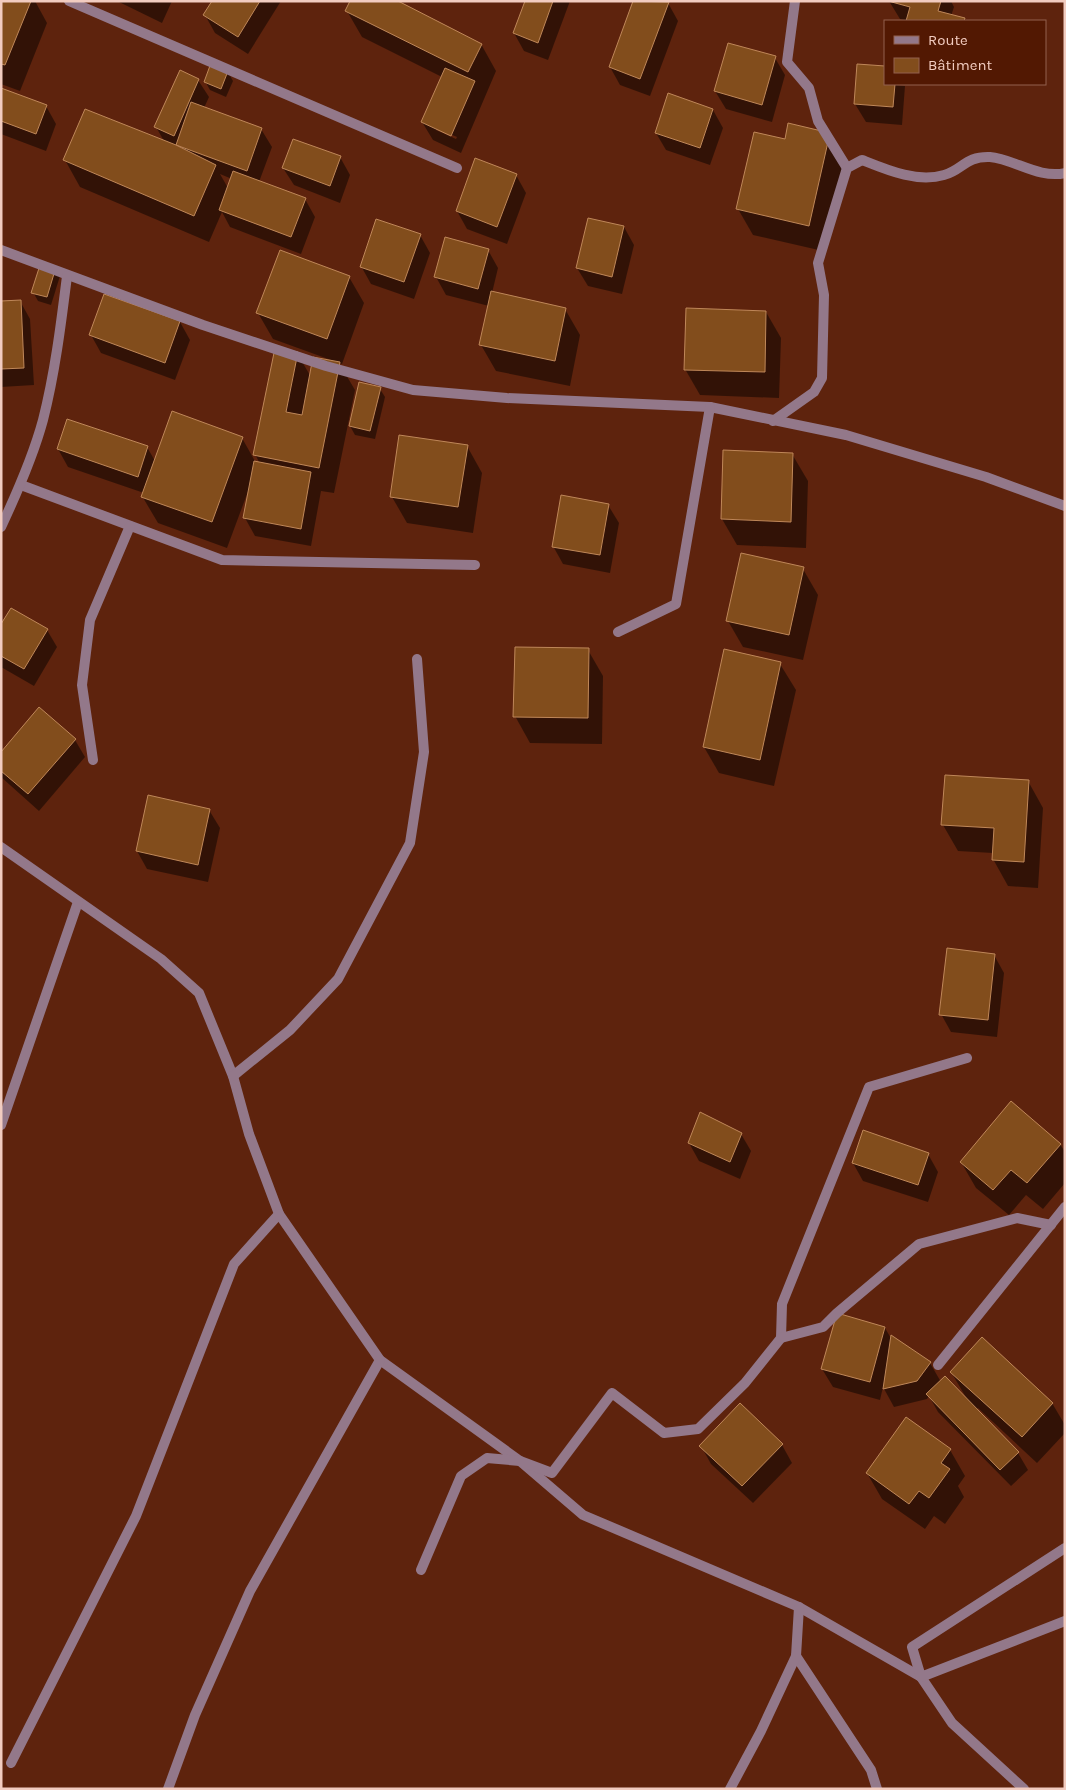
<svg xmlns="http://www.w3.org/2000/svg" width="1066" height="1790" viewBox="0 0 1066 1790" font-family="Karla,sans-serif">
	<rect width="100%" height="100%" fill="#5e230d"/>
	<g fill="#0007" fill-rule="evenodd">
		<path d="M1 1H35L47 23 20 91 1 84Z"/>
		<path d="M117 1H172L162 23Z"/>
		<path d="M214 1H281L248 54 215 33 205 15Z"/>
		<path d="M526 1H570L548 60 524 51 514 33Z"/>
		<path d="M635 1H662L668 3 678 21 650 96 620 85 610 67Z"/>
		<path d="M889 1H951L954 7 951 16 965 21H908L900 19Z"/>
		<path d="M347 11 481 44 496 71 461 153 433 140 422 122 442 77 362 37ZM436 128 457 137 456 139 436 130Z"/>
		<path d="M775 58 785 75 772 122 726 109 715 91Z"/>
		<path d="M228 72 233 81 226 97 210 90 205 81Z"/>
		<path d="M198 80 209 97 204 108 261 129 272 147 259 182 305 199 315 217 301 254 230 227 222 212 209 242 80 187 65 160 164 141 156 127ZM220 174 232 179 228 188Z"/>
		<path d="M885 84 905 86 902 125 866 122 855 104Z"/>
		<path d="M1 89 46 106 56 124 46 151 1 134Z"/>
		<path d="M713 110 723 128 710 165 666 150 656 133Z"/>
		<path d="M829 134 844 160 823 251 753 235 738 209 786 140Z"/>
		<path d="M340 157 350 175 340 203 294 185 283 168Z"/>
		<path d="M516 175 526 193 507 244 467 229 457 211Z"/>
		<path d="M624 227 634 245 622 294 588 286 577 268Z"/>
		<path d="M420 235 430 253 414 299 371 284 361 266Z"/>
		<path d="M488 250 498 268 492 293 565 309 580 335 570 386 496 371 481 345 489 306 446 295 436 277Z"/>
		<path d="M42 263 60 276 51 305 38 301 33 292Z"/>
		<path d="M349 277 364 303 342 364 339 363 355 390 334 493 321 491 311 546 255 536 245 518 250 486 227 548 158 523 142 496 144 493 68 467 58 449 147 447 155 461 242 438 256 463 260 464 255 454 297 353 311 377 331 360 273 339 258 313Z"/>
		<path d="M105 296 180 322 190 340 175 380 101 353 91 335Z"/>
		<path d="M20 301 30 319 34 385 1 387V302Z"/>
		<path d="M766 312 781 338 779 398 700 395 685 369Z"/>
		<path d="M380 389 385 397 375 439 355 435 350 426Z"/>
		<path d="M467 446 482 473 473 533 407 523 392 497Z"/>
		<path d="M725 452 792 454 808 481 806 548 737 545 722 519Z"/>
		<path d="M608 505 619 523 610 573 563 564 553 546Z"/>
		<path d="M803 569 818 595 803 660 743 647 728 621Z"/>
		<path d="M1 627 47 630 57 647 34 686 1 667Z"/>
		<path d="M588 650 603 676 602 744 530 743 515 716Z"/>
		<path d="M780 664 796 690 774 786 719 773 704 747Z"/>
		<path d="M75 740 85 757 39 811 1 777V754Z"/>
		<path d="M1028 781 1043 808 1038 888 1008 886 993 859V853L958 851 943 825Z"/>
		<path d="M209 810 220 828 208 882 147 869 137 851Z"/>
		<path d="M994 955 1004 973 997 1037 951 1032 941 1014Z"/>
		<path d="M741 1134 751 1151 740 1179 699 1161 689 1143Z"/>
		<path d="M1060 1144 1065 1152V1183L1043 1209 1026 1195 1009 1215 976 1188 961 1162Z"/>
		<path d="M928 1154 938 1172 928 1202 863 1181 853 1163Z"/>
		<path d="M885 1328 892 1340 930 1363 941 1382 967 1399 951 1372 1052 1403 1065 1425V1433L1037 1463 978 1408 976 1410 1018 1453 1028 1470 1011 1486 938 1412 929 1396 927 1399 894 1407 883 1387 880 1400 833 1387 822 1369Z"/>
		<path d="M782 1445 792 1463 753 1503 711 1464 701 1446Z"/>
		<path d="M950 1450 965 1476 958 1486 964 1497 945 1524 934 1516 925 1529 882 1499 867 1473Z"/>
	</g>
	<g fill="#824d1c" stroke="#bf8759">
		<path d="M1 1H31L5 65 1 64Z"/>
		<path d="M212 1H260L238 37 203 15Z"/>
		<path d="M350 1H398L482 44 468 72 345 11Z"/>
		<path d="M525 1H553L538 43 513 33Z"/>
		<path d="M633 1 669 2 640 79 609 67Z"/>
		<path d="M888 1H941L938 11 965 18 964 21H906L910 7Z"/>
		<path d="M728 43 776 56 762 105 714 91Z"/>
		<path d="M211 63 228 71 221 89 204 82Z"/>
		<path d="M857 64 885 66V84H895L893 107 854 104Z"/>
		<path d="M445 68 475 81 451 136 421 122Z"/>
		<path d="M180 70 199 79 174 136 154 127Z"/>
		<path d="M1 88 47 105 36 134 1 121Z"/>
		<path d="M668 93 713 109 700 148 655 133Z"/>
		<path d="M191 102 262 128 247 171 176 145Z"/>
		<path d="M85 109 176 145 216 165 194 216 63 160Z"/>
		<path d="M788 123 830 133 809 226 736 209 754 132 785 139Z"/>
		<path d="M293 139 341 156 330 186 282 168Z"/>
		<path d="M475 158 517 174 497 227 456 211Z"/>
		<path d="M233 171 306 198 291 237 219 210Z"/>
		<path d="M588 218 624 226 612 277 576 268Z"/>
		<path d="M376 219 421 234 404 282 360 267Z"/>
		<path d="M445 237 489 249 478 289 434 277Z"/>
		<path d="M280 250 350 276 327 339 256 313Z"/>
		<path d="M41 262 56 267 47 297 31 293Z"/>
		<path d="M491 291 566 308 555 361 479 345Z"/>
		<path d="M104 294 180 321 165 363 89 335Z"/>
		<path d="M21 300 24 368 1 369V301Z"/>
		<path d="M686 308 766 311 765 372 684 370Z"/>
		<path d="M275 348 298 352 286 412 302 415 313 357 340 362 319 468 253 455Z"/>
		<path d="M359 382 381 387 370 431 349 426Z"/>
		<path d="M172 411 243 437 212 522 141 497Z"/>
		<path d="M67 419 148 446 138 477 57 449Z"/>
		<path d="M399 435 468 445 458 507 390 497Z"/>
		<path d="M723 450 793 453 791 522 721 519Z"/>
		<path d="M254 461 311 472 301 529 243 518Z"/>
		<path d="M561 495 609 504 600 555 552 547Z"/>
		<path d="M741 553 804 567 789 635 726 621Z"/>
		<path d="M11 608 48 629 24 669 1 656V624Z"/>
		<path d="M515 647 589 648 588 718 513 717Z"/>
		<path d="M724 649 781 662 760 760 703 747Z"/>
		<path d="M39 707 76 739 28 794 1 771V752Z"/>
		<path d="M945 775 1029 780 1024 862 992 860 994 828 941 825Z"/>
		<path d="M148 795 210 809 198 865 136 851Z"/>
		<path d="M947 948 995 954 988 1020 939 1015Z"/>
		<path d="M1011 1101 1061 1144 1027 1183 1011 1170 993 1190 960 1162Z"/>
		<path d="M700 1112 742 1133 730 1162 688 1143Z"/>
		<path d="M863 1130 929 1153 918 1185 852 1163Z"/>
		<path d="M837 1313 885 1327 870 1382 821 1369Z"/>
		<path d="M891 1335 931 1362 917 1381 883 1389Z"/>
		<path d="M982 1337 1053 1403 1022 1437 950 1372Z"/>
		<path d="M945 1376 1019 1452 1000 1470 926 1394Z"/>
		<path d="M740 1403 783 1444 742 1486 699 1446Z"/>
		<path d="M906 1417 951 1449 941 1463 950 1469 929 1498 919 1491 909 1504 866 1473Z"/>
	</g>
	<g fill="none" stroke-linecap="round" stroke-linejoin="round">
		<g stroke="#93788a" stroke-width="10">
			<path d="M69 1 457 168"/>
			<path d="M795 1 787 62 809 88 818 121 847 168"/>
			<path d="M1 250 203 325 326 366 413 390 507 398 710 407 846 435 986 477 1065 506"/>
			<path d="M773 421 814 392 822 378 824 295 818 263 847 168 862 160C887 170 917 183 944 175 963 170 965 156 990 157 1014 159 1039 179 1065 173"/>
			<path d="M21 485 222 560 475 565"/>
			<path d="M1 527C17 493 33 457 43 420 55 373 61 324 67 276"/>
			<path d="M618 632 676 604 710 407"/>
			<path d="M93 760 82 685 90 620 130 526"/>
			<path d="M1 847 161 959 199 993 233 1076 249 1134 279 1214 380 1360 520 1461 583 1515 799 1607 921 1677 952 1723 1024 1789"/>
			<path d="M233 1076 290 1030 338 979 410 843 424 752 417 659"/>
			<path d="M1 1125 78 902"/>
			<path d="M781 1338 782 1304 869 1087 967 1058"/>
			<path d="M938 1365 1065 1207"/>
			<path d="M1065 1548 912 1647 921 1677 1065 1621"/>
			<path d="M421 1570 461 1476 487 1458 520 1461 552 1473 612 1393 664 1433 698 1429 745 1383 781 1338 823 1327 837 1313 919 1244 1017 1218 1051 1225"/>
			<path d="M796 1656 871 1770 877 1789"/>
			<path d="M11 1763 136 1516 234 1264 279 1214"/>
			<path d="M168 1789 195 1715 250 1591 380 1360"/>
			<path d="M730 1789 761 1731 796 1656 799 1607"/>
		</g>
	</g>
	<rect width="1066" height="1790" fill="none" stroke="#f2ccc0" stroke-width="5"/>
	<rect x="884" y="20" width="162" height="65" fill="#521802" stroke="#92604e"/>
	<rect x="894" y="36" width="25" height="8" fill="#93788a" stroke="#92604e"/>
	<text x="928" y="45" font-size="15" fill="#f2ccc0">Route</text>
	<rect x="894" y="58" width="25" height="15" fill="#824d1c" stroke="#92604e"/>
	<text x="928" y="70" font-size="15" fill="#f2ccc0">Bâtiment</text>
</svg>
